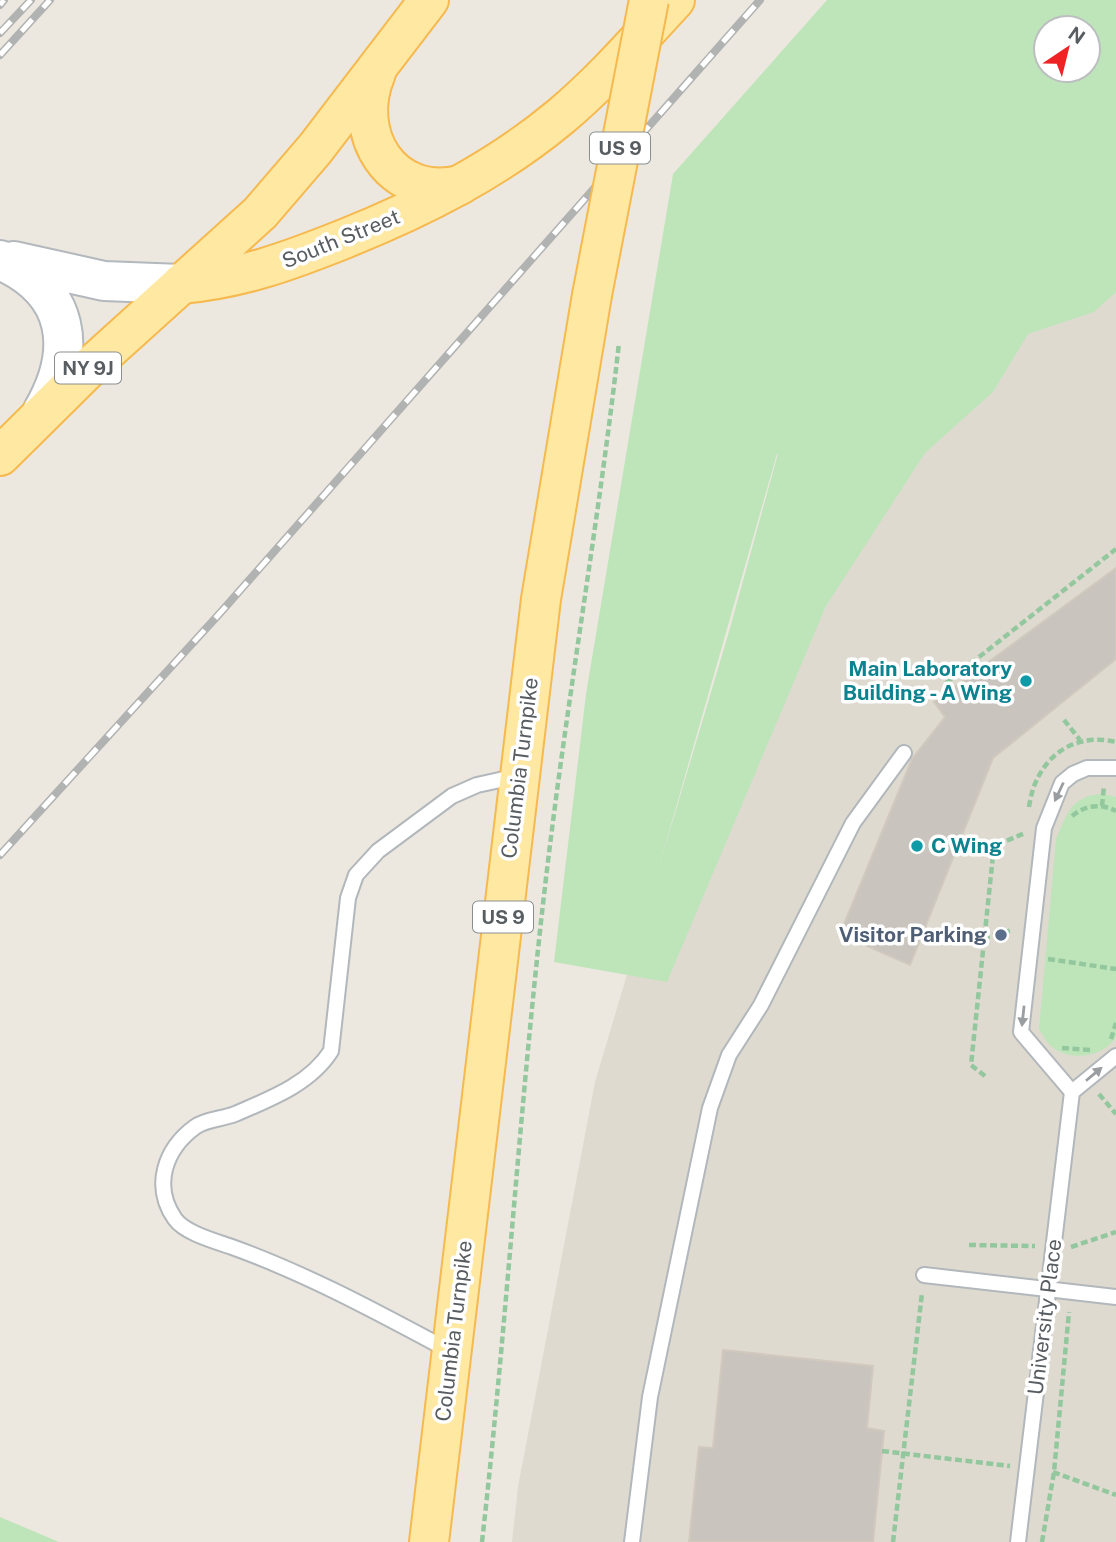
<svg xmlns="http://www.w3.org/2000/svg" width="1116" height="1542" viewBox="0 0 1116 1542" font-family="'Public Sans',sans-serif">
	<rect width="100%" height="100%" fill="#ece8df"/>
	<path fill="#dedad0" d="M1116 0V1542H512L518 1487 595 1082 729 632 798 381 1046 70H1088V28Z"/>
	<g fill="#bee5ba" fill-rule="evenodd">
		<path d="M827 0H1116V292L1094 312 1028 334 993 392 925 453 826 606 667 982 554 962 586 694 673 174ZM1046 28H1088V70H1046ZM778 454 729 632 657 874 777 454Z"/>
		<path d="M1103 794 1116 797V1037C1104 1057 1070 1062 1052 1047 1047 1043 1043 1035 1039 1029L1056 839C1067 813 1072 795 1103 794Z"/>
		<path d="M0 1517 59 1542H0Z"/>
	</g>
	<g fill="#c9c5be" stroke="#d1c9be" stroke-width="2">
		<path d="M1116 568V659L993 758 910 965 840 934 912 759 945 717 934 702Z"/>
		<path d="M723 1350 873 1366 867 1428 884 1431 873 1542H689L699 1447 713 1448Z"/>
	</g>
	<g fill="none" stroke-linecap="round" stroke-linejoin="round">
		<defs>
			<g id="service">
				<path d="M1072 1092 1021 1032 1044 828 1062 783 1073 774 1087 768H1116"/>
				<path d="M924 1275 1116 1297"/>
				<path d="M448 1350C377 1312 307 1274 232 1247 215 1241 185 1233 175 1219 152 1186 165 1149 195 1127 206 1119 223 1119 235 1114 270 1099 310 1084 331 1051L348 898 356 875 378 851 452 796 477 785 518 776"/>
				<path d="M632 1542 650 1397 710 1108 729 1055 761 1005 853 823 904 753"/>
				<path d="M1018 1542 1072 1092 1116 1056"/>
			</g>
			<g id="secondary">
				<path d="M0 260C71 291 78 350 42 412"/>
				<path d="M14 261 104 281 181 284"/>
			</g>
			<g id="primary">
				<path d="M376 73C350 134 391 201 460 185"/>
				<path d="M181 284C240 279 289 261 344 239 421 208 495 171 560 117 602 82 638 40 675 0"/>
				<path d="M0 456 93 364 260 213 315 149 429 0"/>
				<path d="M429 1542 541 599 592 295"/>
			</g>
		</defs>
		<use href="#service" stroke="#b2b7bb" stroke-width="18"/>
		<use href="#secondary" stroke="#b3b8bd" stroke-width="42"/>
		<use href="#primary" stroke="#f6b94f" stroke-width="42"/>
		<g stroke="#93c79d" stroke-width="4.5" stroke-dasharray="7 3.5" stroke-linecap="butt">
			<path d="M946 683 1116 549"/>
			<path d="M1064 720 1080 740"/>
			<path d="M1102 806 1104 786"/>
			<path d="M1029 807C1035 762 1069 731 1116 742"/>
			<path d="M1072 816C1086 805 1100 803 1116 811"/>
			<path d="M963 931 984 938 1012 930"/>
			<path d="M1048 959 1116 969"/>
			<path d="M1111 1039 1116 1023"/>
			<path d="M1062 1048 1091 1050"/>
			<path d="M985 1076 971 1065 994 846 1025 833"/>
			<path d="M1099 1094 1116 1114"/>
			<path d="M969 1245 1035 1246"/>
			<path d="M1071 1247 1116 1232"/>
			<path d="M882 1451 1010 1466"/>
			<path d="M1053 1472 1116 1495"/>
			<path d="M482 1542C507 1321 520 1099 546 878 567 699 599 521 619 343"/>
			<path d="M893 1542 922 1293"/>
			<path d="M1042 1542 1054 1472 1069 1312"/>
		</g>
		<use href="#service" stroke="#fff" stroke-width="14"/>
		<use href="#secondary" stroke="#fff" stroke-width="38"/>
		<use href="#primary" stroke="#ffe8a1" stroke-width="38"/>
		<defs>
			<g id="rail">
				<path d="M0 5 4 0"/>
				<path d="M0 33 31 0"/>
				<path d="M0 55 50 0"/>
				<path d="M0 855 221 612 760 0"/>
			</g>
		</defs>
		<use href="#rail" stroke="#b1b2b2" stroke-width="8"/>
		<use href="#rail" stroke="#fff" stroke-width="5" stroke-dasharray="16" stroke-linecap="butt"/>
		<defs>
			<path id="primary-bridge" d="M592 295 649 0"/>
		</defs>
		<use href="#primary-bridge" stroke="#f6b94f" stroke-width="42" stroke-linecap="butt"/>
		<use href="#primary-bridge" stroke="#ffe8a1" stroke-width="38"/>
	</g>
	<defs><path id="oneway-solid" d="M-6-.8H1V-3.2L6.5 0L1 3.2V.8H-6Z" transform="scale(1.75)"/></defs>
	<g fill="#9b9ea0">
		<use href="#oneway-solid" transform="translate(1059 792) rotate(115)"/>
		<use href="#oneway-solid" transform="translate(1023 1016) rotate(96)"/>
		<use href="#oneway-solid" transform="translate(1094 1074) rotate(-40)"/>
	</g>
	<g fill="#0f9aa8" stroke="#fff" stroke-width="2.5">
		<circle cx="1026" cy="681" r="7"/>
		<circle cx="917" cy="846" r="7"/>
	</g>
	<circle fill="#5c6f8a" stroke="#fff" stroke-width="2.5" cx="1001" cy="935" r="7"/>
	<g text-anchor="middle" stroke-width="7" stroke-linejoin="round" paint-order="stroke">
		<g fill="#fff" stroke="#8a8e90" stroke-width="2">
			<rect x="590" y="132.5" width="60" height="31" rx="5"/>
			<rect x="55" y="352.5" width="66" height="31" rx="5"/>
			<rect x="473" y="901.5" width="60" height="31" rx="5"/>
		</g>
		<g font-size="19" font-weight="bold" fill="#585d61">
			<text x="620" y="155">US 9</text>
			<text x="88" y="375">NY 9J</text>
			<text x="503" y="924">US 9</text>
		</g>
		<g font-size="21" fill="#585d61" stroke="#fff">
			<text transform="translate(341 239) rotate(-22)" y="7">South Street</text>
			<text transform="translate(520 768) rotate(-83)" y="7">Columbia Turnpike</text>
			<text transform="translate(1045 1317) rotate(-83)" y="7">University Place</text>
			<text transform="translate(454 1331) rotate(-83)" y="7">Columbia Turnpike</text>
		</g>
		<g font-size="21" font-weight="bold" fill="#0d838f" stroke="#fff" text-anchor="end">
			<text x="1012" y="676">Main Laboratory<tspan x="1012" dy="24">Building - A Wing</tspan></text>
			<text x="931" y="853" text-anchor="start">C Wing</text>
		</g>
		<g font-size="21" font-weight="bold" fill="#4e5e75" stroke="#fff" text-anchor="end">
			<text x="987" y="942">Visitor Parking</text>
		</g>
	</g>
	<g transform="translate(1067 49) rotate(35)"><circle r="33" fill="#ffffff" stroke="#bcbec0" stroke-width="2"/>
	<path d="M0-5L12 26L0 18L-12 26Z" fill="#ef2324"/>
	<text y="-10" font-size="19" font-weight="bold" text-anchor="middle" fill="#585d61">N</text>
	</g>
</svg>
